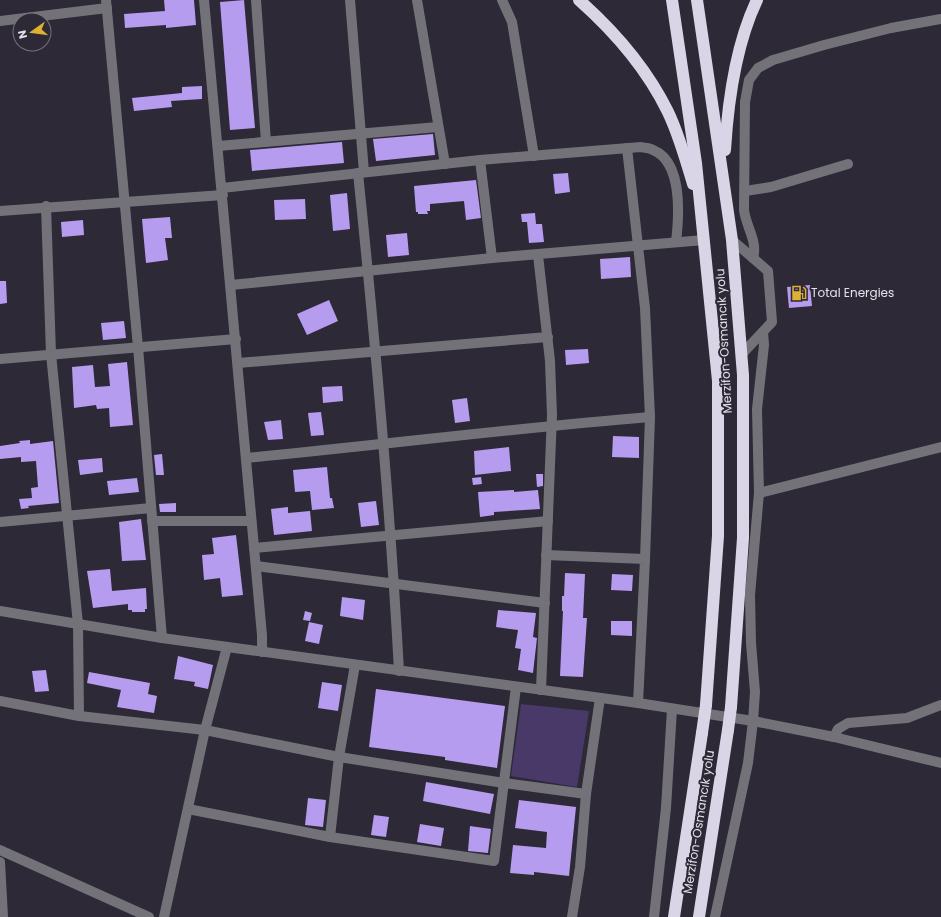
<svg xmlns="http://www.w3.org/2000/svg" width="941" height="917" viewBox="0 0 941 917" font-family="Poppins,sans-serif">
	<rect width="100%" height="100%" fill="#2d2936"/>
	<path fill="#483968" d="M521 704 589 711 577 787 511 776Z"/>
	<g fill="#b59cee">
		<path d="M164 0H194L196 25 166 28V25L125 28 124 14 165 11Z"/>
		<path d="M244 0 255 128 230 130 220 2Z"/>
		<path d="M202 86V99L171 101 172 107 134 111 132 98 182 93V87Z"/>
		<path d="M433 134 435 155 376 161 373 139Z"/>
		<path d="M342 142 344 163 252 171 250 150Z"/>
		<path d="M568 173 570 192 555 194 553 174Z"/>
		<path d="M476 180 481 218 466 220 464 201 430 204V211H427L428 214H418V212H416L414 186Z"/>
		<path d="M347 193 350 229 333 231 330 195Z"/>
		<path d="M305 199 306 219 275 220 274 200Z"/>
		<path d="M535 213 536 224H542L544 242 529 243 527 222H522L521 214Z"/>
		<path d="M170 217 172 238H165L168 260 146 263 142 219Z"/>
		<path d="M83 220 84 235 62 237 61 222Z"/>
		<path d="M407 233 409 255 388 257 386 235Z"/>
		<path d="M630 257 631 277 601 279 600 259Z"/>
		<path d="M0 281H6L7 303 0 304Z"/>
		<path d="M810 285 812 306 789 308 787 287Z"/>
		<path d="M329 300 338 321 307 335 297 314Z"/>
		<path d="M124 321 126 338 103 340 101 323Z"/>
		<path d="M588 349 589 363 566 365 565 350Z"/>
		<path d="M127 362 133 425 110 427 109 408 97 409 96 405 74 408 72 367 93 365 95 387 110 386 108 364Z"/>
		<path d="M342 386 343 401 323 403 322 387Z"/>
		<path d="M467 398 470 421 455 423 452 400Z"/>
		<path d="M321 412 324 435 311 436 308 413Z"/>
		<path d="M281 420 283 439 268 440 264 422Z"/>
		<path d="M613 436 639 437V458L612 457Z"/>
		<path d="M30 440V444L53 441 59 503 28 506 29 508 21 509 19 499 32 498 31 488 38 487 36 461 21 462V457L0 459V446L20 443 19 441Z"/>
		<path d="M509 447 511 471 475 475 474 451Z"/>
		<path d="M162 454 164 475H156L154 455Z"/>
		<path d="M102 458 103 472 80 475 78 460Z"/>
		<path d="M327 467 330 498H332L334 508 312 510 310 491 295 492 293 470Z"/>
		<path d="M536 474H543V486L537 487Z"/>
		<path d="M481 477 482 484 473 485 472 478Z"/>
		<path d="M137 478 139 492 109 495 107 481Z"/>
		<path d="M514 490V492L538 490 540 509 494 512V515L480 517 478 492Z"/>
		<path d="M376 501 379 525 361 527 358 503Z"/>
		<path d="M176 503V512H160L159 504Z"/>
		<path d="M288 507V513L310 511 312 531 274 535 271 509Z"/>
		<path d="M141 519 146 560 122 561 119 522Z"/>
		<path d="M236 535 243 595 222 597 220 578 204 580 202 555 214 554 212 538Z"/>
		<path d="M110 569 112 591 146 588 147 609H145V612H132V610H128V604L93 608 87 571Z"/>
		<path d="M565 573 585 574 583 618H587L583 677 560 676 563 611H562V596H564Z"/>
		<path d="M612 574 633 575 632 591 611 590Z"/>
		<path d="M342 597 365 600 363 620 340 616Z"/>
		<path d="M498 610 536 613 533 637 537 638 533 673 518 670 521 649 515 648 518 630 496 627Z"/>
		<path d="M305 611 312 613 310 621 303 620Z"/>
		<path d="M611 621H632V636L611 635Z"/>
		<path d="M309 622 323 625 319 644 305 641Z"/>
		<path d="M178 656 213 665 208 689 194 686 195 682 174 679Z"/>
		<path d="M46 670 49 691 35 692 32 671Z"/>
		<path d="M89 672 150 683 148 694 157 696 154 713 117 707 121 690 87 683Z"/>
		<path d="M322 682 342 685 338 711 318 708Z"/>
		<path d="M376 689 505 706 497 768 445 760V757L369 747Z"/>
		<path d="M426 782 494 794 490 814 423 801Z"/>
		<path d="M308 798 326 800 323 827 305 825Z"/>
		<path d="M519 800 576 807 569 876 534 872V875L510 873 513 845 546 848 547 832 515 828Z"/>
		<path d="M374 815 389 817 386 837 371 835Z"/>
		<path d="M420 824 444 828 441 846 417 842Z"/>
		<path d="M470 826 491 829 488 853 468 851Z"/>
	</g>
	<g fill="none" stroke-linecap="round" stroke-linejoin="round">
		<g stroke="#747279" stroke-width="10">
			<path d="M106 0 138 347 162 638"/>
			<path d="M204 0 262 635V652"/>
			<path d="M256 0 266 142"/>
			<path d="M350 0 364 172"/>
			<path d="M417 0 445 164"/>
			<path d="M502 0 512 22 534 156"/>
			<path d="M0 21 107 8"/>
			<path d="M218 146 438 127"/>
			<path d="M627 148 645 308 650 417 645 559"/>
			<path d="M480 160 492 258"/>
			<path d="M358 173C375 338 390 504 399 671"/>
			<path d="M222 188 480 160 641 147C645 148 650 148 653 150 683 162 679 217 676 242"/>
			<path d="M745 191 771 187 848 164"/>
			<path d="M46 206 51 354 78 624 79 716"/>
			<path d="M0 211 223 195"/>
			<path d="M732 240 768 271 772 322 741 355"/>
			<path d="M538 255 550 361 552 415 541 690"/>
			<path d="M753 258C758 241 746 227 744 210L745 102 749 80 758 68 773 60 824 45 891 28 941 19"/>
			<path d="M231 285 492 258 704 240"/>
			<path d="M0 359 236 339"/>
			<path d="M238 363 548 337"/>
			<path d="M246 458C381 445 515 428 650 417"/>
			<path d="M759 493 941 447"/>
			<path d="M152 521H251"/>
			<path d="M0 522 151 508"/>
			<path d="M254 548 548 521"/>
			<path d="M546 555 645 559 638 703"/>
			<path d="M256 566 545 603"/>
			<path d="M0 611 162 638 638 703 753 721 834 737 941 763"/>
			<path d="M0 701 79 716 205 730 339 757 504 783 586 794"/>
			<path d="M834 737 838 729 848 723 907 718 941 705"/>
			<path d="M188 809 330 837 494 861 516 687"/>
			<path d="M330 837 339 757 355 665"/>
			<path d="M0 850 149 917"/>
			<path d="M0 862 3 917"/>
			<path d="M164 917 205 730 227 647"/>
			<path d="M572 917 580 867 586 794 600 698"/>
			<path d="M654 917 666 808 672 709"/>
			<path d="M715 917 748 763 753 721 755 692 751 643 750 595 759 493 757 409 764 345 763 332"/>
		</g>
		<g stroke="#d9d5e7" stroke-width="12">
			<path d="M579 0C614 31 647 69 668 112 679 135 686 160 693 184"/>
			<path d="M672 0 696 163 718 381V536L706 705"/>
			<path d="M697 0 732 240 743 375V538L731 707"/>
			<path d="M725 150C728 101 736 44 757 0"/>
			<path d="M674 917 702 733"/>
			<path d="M699 917 728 730"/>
		</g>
		<g stroke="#d9d5e7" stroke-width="12">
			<path d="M728 730 731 707"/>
			<path d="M702 733 706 705"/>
		</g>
	</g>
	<defs>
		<symbol id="fuel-bare" viewBox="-9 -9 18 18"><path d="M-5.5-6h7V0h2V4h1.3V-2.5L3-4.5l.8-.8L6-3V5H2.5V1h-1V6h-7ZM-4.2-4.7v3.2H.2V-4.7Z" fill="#deb133" stroke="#2d2936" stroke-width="2.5" paint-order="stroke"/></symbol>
	</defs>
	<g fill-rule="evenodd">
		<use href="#fuel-bare" x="788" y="282" width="22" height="22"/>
	</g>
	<g text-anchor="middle" stroke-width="4" stroke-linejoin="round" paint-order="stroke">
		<g font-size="12" fill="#e3e1e9" stroke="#2d2936" text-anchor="start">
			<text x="811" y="297">Total Energies</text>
		</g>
		<g font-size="12" fill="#e3e1e9" stroke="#2d2936">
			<text transform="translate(724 341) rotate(-93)" y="4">Merzifon-Osmancık yolu</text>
			<text transform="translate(699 822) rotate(-81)" y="4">Merzifon-Osmancık yolu</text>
		</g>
	</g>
	<g transform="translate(32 32) rotate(256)"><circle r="19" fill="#2d2936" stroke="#76737e"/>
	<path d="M0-3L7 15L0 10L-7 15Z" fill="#deb133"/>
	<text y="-6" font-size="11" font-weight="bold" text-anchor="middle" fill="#e3e1e9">N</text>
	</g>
</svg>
